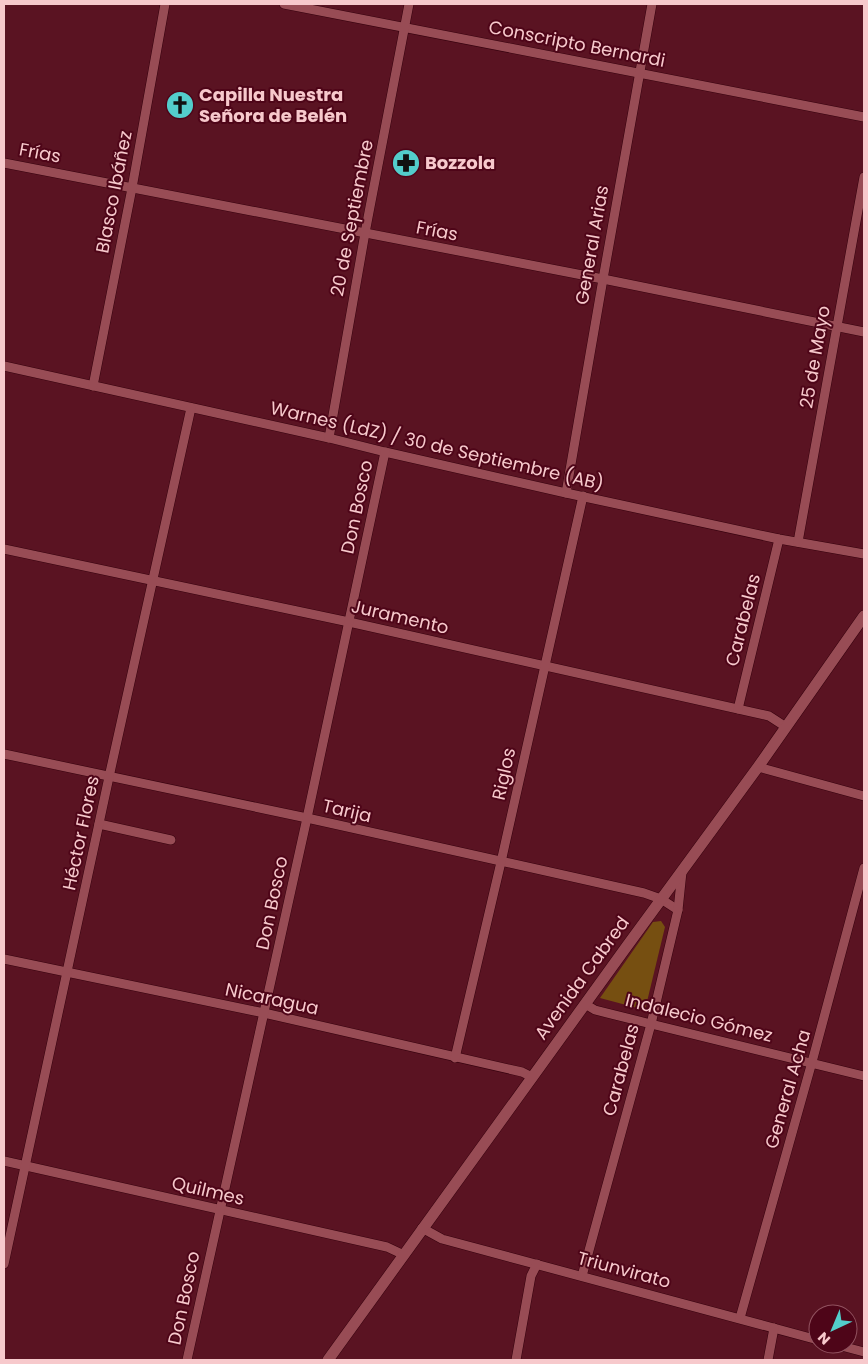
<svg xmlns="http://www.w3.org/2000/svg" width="868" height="1364" viewBox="0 0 868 1364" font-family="Poppins,sans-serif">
	<rect width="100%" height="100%" fill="#5a1322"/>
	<path fill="#764f11" d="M661 921 665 927 645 1010 600 998 653 922Z"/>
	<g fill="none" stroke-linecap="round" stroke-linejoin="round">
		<defs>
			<g id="minor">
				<path d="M284 4 864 117"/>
				<path d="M4 163 603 279 864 332"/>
				<path d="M4 366 329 438 385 452 566 493 779 539 864 554"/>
				<path d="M93 386 132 188 165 4"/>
				<path d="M329 438 365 233 409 4"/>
				<path d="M566 493 603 279 652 4"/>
				<path d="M798 542 864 177"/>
				<path d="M4 549 349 622 769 716 786 727"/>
				<path d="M738 709 779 539"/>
				<path d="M4 754 307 818 644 893 661 899 678 910"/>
				<path d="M758 767 864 796"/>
				<path d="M99 824 171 840"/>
				<path d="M4 959 264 1013 522 1072 532 1077"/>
				<path d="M585 1004 595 1010 651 1024 864 1076"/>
				<path d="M455 1058 501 862 583 496"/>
				<path d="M4 1161 387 1247 404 1255"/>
				<path d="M422 1228 442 1239 818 1340"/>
				<path d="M4 1264 109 777 191 408"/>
				<path d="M582 1276 651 1024 678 910 682 872"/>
				<path d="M740 1318 812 1062 864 868"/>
				<path d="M834 1344 864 1352"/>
				<path d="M187 1360 307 818 385 452"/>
				<path d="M516 1360 531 1276 537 1264"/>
				<path d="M768 1360 774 1328"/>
			</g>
			<path id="tertiary" d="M328 1360 627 946 758 767 864 616"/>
		</defs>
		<use href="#minor" stroke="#36020e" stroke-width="10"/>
		<use href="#tertiary" stroke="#36020e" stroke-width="12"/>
		<use href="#minor" stroke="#984c55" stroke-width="9"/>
		<use href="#tertiary" stroke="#984c55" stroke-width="11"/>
	</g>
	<defs>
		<symbol id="church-disc" viewBox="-11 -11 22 22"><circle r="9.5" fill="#53cdcb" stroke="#4e0518"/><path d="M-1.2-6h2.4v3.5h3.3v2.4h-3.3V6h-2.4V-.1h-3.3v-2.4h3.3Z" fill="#111"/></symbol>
		<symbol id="pharmacy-disc" viewBox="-11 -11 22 22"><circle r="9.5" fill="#53cdcb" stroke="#4e0518"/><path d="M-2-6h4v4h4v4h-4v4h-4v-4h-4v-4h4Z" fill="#111"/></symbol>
	</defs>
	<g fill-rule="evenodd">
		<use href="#church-disc" x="164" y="89" width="32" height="32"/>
		<use href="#pharmacy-disc" x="390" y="147" width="32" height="32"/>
	</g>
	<g text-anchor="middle" stroke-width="4" stroke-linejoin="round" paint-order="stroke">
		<g font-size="18" fill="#f7c9cc" stroke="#4e0518">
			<text transform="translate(577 44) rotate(11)" y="6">Conscripto Bernardi</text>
			<text transform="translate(40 153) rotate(11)" y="6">Frías</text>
			<text transform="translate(114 192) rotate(-79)" y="6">Blasco Ibáñez</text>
			<text transform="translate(352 218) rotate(-79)" y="6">20 de Septiembre</text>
			<text transform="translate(437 231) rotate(11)" y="6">Frías</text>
			<text transform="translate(592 245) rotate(-80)" y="6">General Arias</text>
			<text transform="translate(815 357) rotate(-80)" y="6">25 de Mayo</text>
			<text transform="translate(437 446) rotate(13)" y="6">Warnes (LdZ) / 30 de Septiembre (AB)</text>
			<text transform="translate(357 507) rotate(-78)" y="6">Don Bosco</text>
			<text transform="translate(400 617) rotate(13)" y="6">Juramento</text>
			<text transform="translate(743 620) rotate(-76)" y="6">Carabelas</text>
			<text transform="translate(504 774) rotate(-78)" y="6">Riglos</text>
			<text transform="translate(347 811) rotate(13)" y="6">Tarija</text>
			<text transform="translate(81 833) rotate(-78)" y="6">Héctor Flores</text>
			<text transform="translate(272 903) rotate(-78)" y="6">Don Bosco</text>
			<text transform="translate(582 978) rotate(-54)" y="6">Avenida Cabred</text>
			<text transform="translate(272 999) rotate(12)" y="6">Nicaragua</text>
			<text transform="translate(699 1018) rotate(14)" y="6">Indalecio Gómez</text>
			<text transform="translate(621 1070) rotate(-75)" y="6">Carabelas</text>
			<text transform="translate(788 1089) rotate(-74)" y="6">General Acha</text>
			<text transform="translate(208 1191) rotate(13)" y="6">Quilmes</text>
			<text transform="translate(624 1270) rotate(15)" y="6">Triunvirato</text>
			<text transform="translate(184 1298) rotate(-78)" y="6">Don Bosco</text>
		</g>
		<g font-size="18" font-weight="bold" fill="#f7c9cc" stroke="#4e0518" text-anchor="start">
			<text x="199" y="101">Capilla Nuestra<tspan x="199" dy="21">Señora de Belén</tspan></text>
			<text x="425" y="169">Bozzola</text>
		</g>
	</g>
	<rect width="868" height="1364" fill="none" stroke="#f7c9cc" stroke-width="10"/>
	<g transform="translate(833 1329) rotate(224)"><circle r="24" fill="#4e0518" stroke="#925360"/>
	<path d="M0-4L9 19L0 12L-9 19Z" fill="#53cdcb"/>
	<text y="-8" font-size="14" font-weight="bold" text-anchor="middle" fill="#f7c9cc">N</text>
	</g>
</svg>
